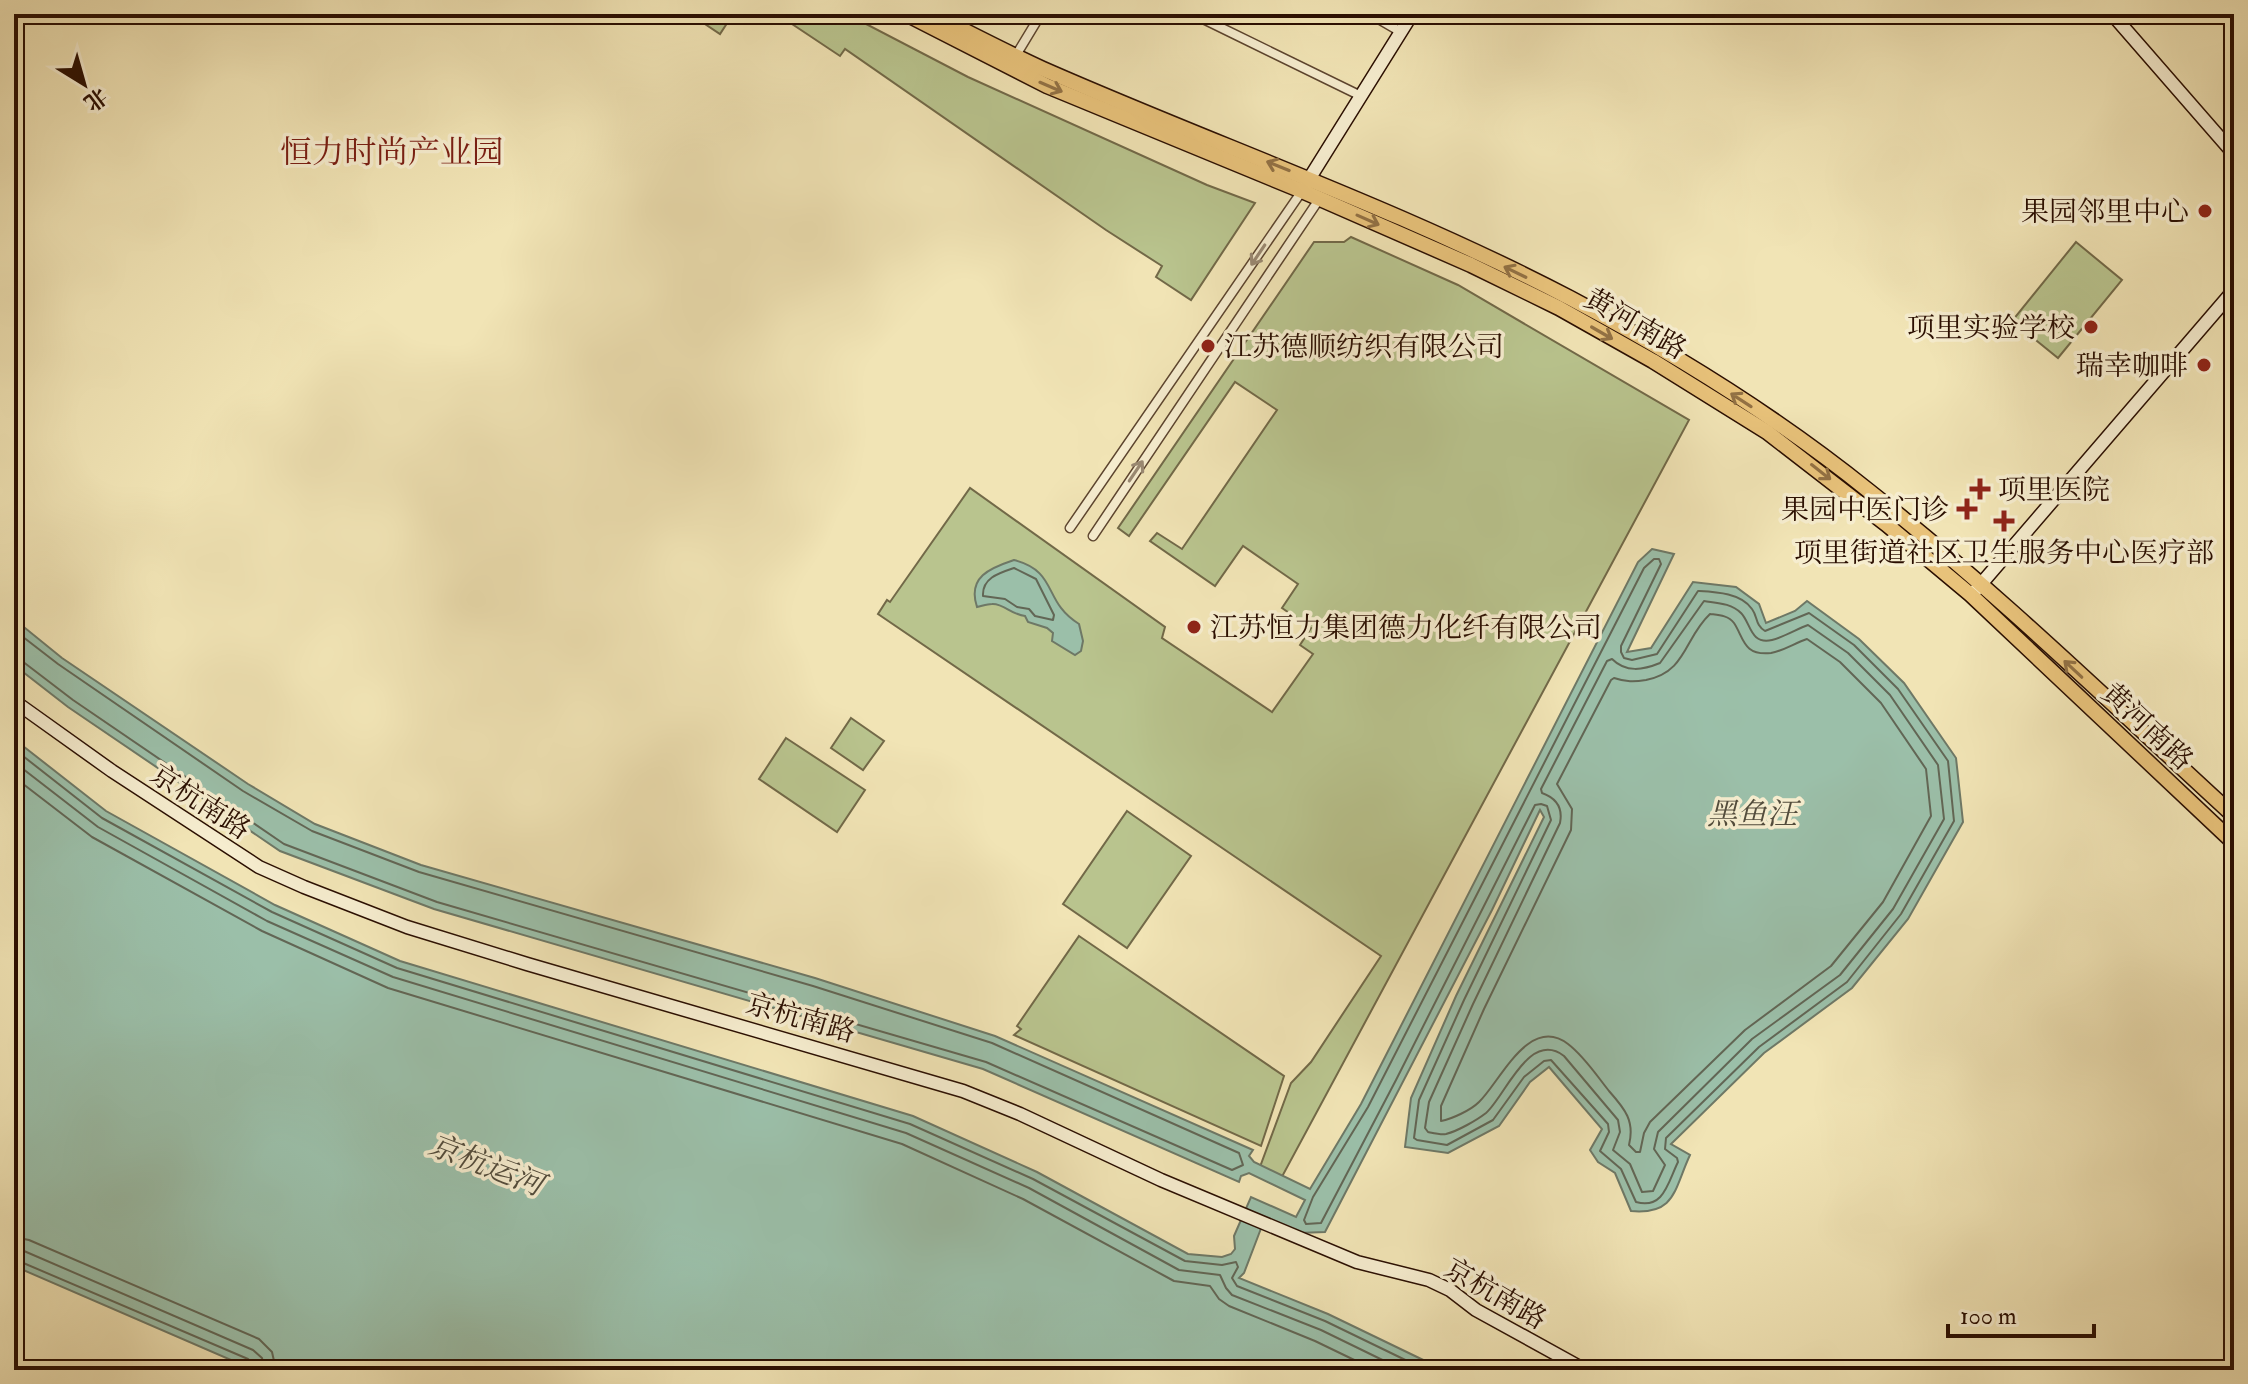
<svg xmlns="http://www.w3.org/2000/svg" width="2248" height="1384" viewBox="0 0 2248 1384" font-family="'IM FELL Double Pica','Noto Serif SC',serif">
	<rect width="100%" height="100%" fill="#f1e4b5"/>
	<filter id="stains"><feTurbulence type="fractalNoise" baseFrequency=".0025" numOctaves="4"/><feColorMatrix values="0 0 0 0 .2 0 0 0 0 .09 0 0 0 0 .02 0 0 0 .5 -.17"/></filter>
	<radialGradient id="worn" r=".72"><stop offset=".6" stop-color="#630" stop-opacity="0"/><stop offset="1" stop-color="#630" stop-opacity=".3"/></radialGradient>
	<g fill="#b9c48e" stroke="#726948" stroke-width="2">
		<path d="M690 14H733L720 34Z"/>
		<path d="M777 14H847L968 77 1207 185 1255 203 1191 300 1156 277 1162 266 1106 230 845 49 840 56Z"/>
		<path d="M1351 237 1458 285 1689 420 1277 1186 1257 1175 1291 1083 1311 1062 1381 956 878 614 887 600 890 602 970 488 1165 627 1162 638 1272 712 1313 654 1300 645 1311 628 1282 608 1298 584 1243 546 1215 586 1150 541 1157 533 1182 549 1277 410 1235 382 1129 536 1118 528 1314 242H1344Z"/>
		<path d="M2076 242 2122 280 2058 358 2012 321Z"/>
		<path d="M851 718 884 741 863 770 831 748Z"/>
		<path d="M786 738 865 790 837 832 759 779Z"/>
		<path d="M1127 811 1191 856 1127 948 1063 904Z"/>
		<path d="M1079 936 1284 1076 1261 1146 1014 1035 1021 1029 1017 1026Z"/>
	</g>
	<g fill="#9bbfa9" stroke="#6e7866" stroke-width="2">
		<path d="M1652 549 1674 554 1627 652 1651 648 1693 582 1736 587 1759 604 1766 623 1795 611 1807 601 1859 639 1904 683 1956 758 1963 822 1908 919 1852 988 1764 1053 1671 1144 1690 1155C1674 1189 1676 1215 1631 1211L1615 1173 1598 1162 1590 1150 1602 1129 1549 1067 1530 1082 1499 1126 1448 1153 1405 1147 1411 1098 1456 996 1544 817 1540 810 1492 910 1325 1232 1298 1233 1265 1218 1244 1273 1239 1278 1328 1314 1444 1370H254L14 1266V739L106 811 275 905 400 961 913 1116 1037 1172 1188 1254 1222 1257 1231 1254 1235 1249 1234 1236 1251 1197 1296 1217 1305 1200 1249 1173 1241 1176 1239 1182 983 1069 434 909 280 851 68 707 14 665V619L62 658 248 784 315 824 421 865 815 978 995 1036 1253 1150 1249 1156 1254 1162 1310 1189 1361 1104 1638 562Z"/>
		<path d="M1014 560C1059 572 1042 601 1079 624L1083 641 1081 651 1075 655 1052 641 1053 633 1047 628 1028 622 1025 616C1012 615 1003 603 992 604 987 604 982 606 977 607 967 577 990 568 1014 560Z"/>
	</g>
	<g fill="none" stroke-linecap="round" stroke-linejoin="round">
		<g stroke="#626655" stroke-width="2">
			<path d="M1654 559H1659L1661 564 1621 646V652L1624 658 1632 660 1657 654 1698 591C1716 592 1741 593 1752 609 1758 617 1755 625 1765 631L1809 613 1854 645 1898 689 1948 761 1954 821 1901 914 1847 982 1759 1047 1666 1138 1665 1149 1677 1158 1678 1162C1668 1182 1664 1210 1636 1202L1621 1169 1600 1151 1609 1132 1608 1124 1551 1060 1544 1061 1524 1077 1493 1120 1447 1145 1417 1140 1414 1138 1419 1100 1464 1000 1551 820 1547 806 1541 804 1535 805 1396 1080 1321 1223 1306 1224 1304 1220 1313 1197 1368 1107 1644 568Z"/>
			<path d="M1014 568 1036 579 1054 615 1053 620 1035 616 1029 609 1017 607 1005 599 983 596C982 578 999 573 1014 568Z"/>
			<path d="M1704 601C1717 603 1731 603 1741 613 1751 623 1750 645 1772 640 1784 637 1797 629 1808 625L1848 653 1890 695 1938 765 1944 819 1893 909 1840 975 1752 1039 1658 1132 1654 1149 1665 1165 1653 1191 1642 1192 1630 1164 1613 1150 1620 1132 1618 1120 1564 1056C1529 1029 1505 1097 1486 1113 1477 1120 1458 1131 1446 1134 1441 1135 1433 1133 1428 1132L1425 1128 1429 1102 1473 1004 1560 823C1563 808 1556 798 1542 793L1541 789 1607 661 1612 659C1626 673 1643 670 1660 663Z"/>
			<path d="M1710 614C1718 615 1728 615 1734 623 1744 638 1743 656 1771 653 1783 651 1795 643 1807 639L1840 662 1881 703 1926 769 1931 816 1883 902 1831 966 1745 1030 1650 1122 1644 1133 1640 1152H1636L1629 1145C1635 1121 1625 1109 1609 1091 1597 1076 1584 1056 1568 1044 1529 1014 1500 1082 1479 1102 1471 1110 1452 1119 1441 1121V1106L1484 1009 1571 830 1572 809 1557 784 1611 680 1614 678C1626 682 1634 682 1646 680 1687 672 1684 638 1710 614Z"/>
			<path d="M14 630 58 664 243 791 312 831 419 872 813 986 992 1043 1239 1153 1243 1165 1232 1170 986 1062 437 902 284 844 73 700 22 661 14 660"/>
			<path d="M14 749 102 818 272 912 397 968 910 1124 1033 1179 1185 1261 1222 1265 1236 1262 1238 1267 1232 1278 1237 1286 1325 1321 1426 1370"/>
			<path d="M14 762 98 827 267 921 393 977 906 1133 1029 1188 1179 1270 1220 1275 1226 1288 1232 1295 1321 1330 1403 1370"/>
			<path d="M14 777 92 837 262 931 388 988 902 1144 1023 1199 1174 1281 1210 1286 1219 1299 1229 1306 1315 1341 1375 1370"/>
			<path d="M14 1237 29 1240 259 1339 272 1352 276 1370"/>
			<path d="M14 1249 24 1251 253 1350 262 1358 264 1370"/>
			<path d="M14 1259 248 1359 253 1363 254 1370"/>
		</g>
		<defs>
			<g id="street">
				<path d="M1193 14 1361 96"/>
				<path d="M1370 14 1401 32"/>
				<path d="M1015 57 1041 14"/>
				<path d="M1070 528 1302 191"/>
				<path d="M1093 536 1320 198"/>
			</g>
			<g id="secondary">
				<path d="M2112 14 2234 154"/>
				<path d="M1306 184 1412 14"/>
				<path d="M1975 591 2234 290"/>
				<path d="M14 701 112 771 259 867 304 887 407 927 527 964 963 1091 1020 1114 1161 1180 1357 1262 1429 1280 1450 1290 1476 1310 1585 1370"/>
			</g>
			<g id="primary">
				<path d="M906 14 1047 86 1302 191 1471 265 1559 308 1653 361 1767 432 1886 524 1971 595 2234 843"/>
				<path d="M932 14C969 33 1006 52 1043 69 1218 146 1400 209 1570 298 1674 353 1777 417 1869 491 1997 592 2114 706 2234 816"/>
			</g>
		</defs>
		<use href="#street" stroke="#5c442e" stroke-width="11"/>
		<use href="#secondary" stroke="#2a0e01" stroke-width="15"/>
		<use href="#primary" stroke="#2a0e01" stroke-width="17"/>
		<use href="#street" stroke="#f6edcf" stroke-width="8"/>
		<use href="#secondary" stroke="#f6edcf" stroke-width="12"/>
		<use href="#primary" stroke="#e8c27a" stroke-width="14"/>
	</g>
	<defs><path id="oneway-shaft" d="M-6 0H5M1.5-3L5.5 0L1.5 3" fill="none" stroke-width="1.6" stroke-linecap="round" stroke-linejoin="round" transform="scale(2)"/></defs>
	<g stroke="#927144">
		<use href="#oneway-shaft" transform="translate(1051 87) rotate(23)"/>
		<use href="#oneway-shaft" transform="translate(1278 166) rotate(-158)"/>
		<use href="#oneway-shaft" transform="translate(1368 220) rotate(24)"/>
		<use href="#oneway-shaft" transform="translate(1515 272) rotate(-154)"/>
		<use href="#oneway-shaft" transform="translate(1602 333) rotate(30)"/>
		<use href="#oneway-shaft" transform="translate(1741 400) rotate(-147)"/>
		<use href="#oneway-shaft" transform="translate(1821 472) rotate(38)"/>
		<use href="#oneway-shaft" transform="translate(2073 669) rotate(-137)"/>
	</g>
	<g stroke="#9a8972">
		<use href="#oneway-shaft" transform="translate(1258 255) rotate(124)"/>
		<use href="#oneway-shaft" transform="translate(1136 471) rotate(-56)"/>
	</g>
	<g fill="#8f2418" stroke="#f6edcf" stroke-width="3">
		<circle cx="2205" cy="211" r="8"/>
		<circle cx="2091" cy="327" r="8"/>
		<circle cx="1208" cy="346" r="8"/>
		<circle cx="2204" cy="365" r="8"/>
		<path d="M1976 477h8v8h8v8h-8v8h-8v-8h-8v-8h8z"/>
		<path d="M1963 497h8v8h8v8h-8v8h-8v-8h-8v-8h8z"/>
		<path d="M2000 509h8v8h8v8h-8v8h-8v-8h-8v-8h8z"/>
		<circle cx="1194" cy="627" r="8"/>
	</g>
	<g text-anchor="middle" stroke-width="7" stroke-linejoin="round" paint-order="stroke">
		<g font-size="28" fill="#2a0e01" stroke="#f6edcf" text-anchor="end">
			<text x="2189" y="221">果园邻里中心</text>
			<text x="2075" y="337">项里实验学校</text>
			<text x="1224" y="356" text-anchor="start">江苏德顺纺织有限公司</text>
			<text x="2188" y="375">瑞幸咖啡</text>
			<text x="1998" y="499" text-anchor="start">项里医院</text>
			<text x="1949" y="519">果园中医门诊</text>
			<text x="2004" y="562" text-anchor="middle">项里街道社区卫生服务中心医疗部</text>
			<text x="1210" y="637" text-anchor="start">江苏恒力集团德力化纤有限公司</text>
		</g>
		<g font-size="28" fill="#2a0e01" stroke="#f6edcf">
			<text transform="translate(1636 323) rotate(30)" y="10">黄河南路</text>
			<text transform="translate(2148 726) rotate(43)" y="10">黄河南路</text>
			<text transform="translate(201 801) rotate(33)" y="10">京杭南路</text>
			<text transform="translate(801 1017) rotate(16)" y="10">京杭南路</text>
			<text transform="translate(1496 1293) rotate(30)" y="10">京杭南路</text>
		</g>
		<g font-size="30" font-style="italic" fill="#524c3c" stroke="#f6edcf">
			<text x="1752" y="824">黑鱼汪</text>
			<text transform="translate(486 1165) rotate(21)" y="10">京杭运河</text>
		</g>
		<g font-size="32" fill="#7a1f14" stroke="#f6edcf">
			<text x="392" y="163">恒力时尚产业园</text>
		</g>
	</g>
	<rect width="2248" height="1384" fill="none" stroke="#f1e4b5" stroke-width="48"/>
	<rect x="16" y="16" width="2216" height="1352" fill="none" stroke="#2a0e01" stroke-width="4"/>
	<rect x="24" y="24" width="2200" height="1336" fill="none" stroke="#2a0e01" stroke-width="2"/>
	<g transform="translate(84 84) rotate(143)" stroke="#f6edcf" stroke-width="6" paint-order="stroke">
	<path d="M0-6L14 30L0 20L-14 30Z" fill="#2a0e01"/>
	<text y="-12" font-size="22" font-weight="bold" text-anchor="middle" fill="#2a0e01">北</text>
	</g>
	<path d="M1948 1324v12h146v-12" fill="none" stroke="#2a0e01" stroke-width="4"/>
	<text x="1960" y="1324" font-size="24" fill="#2a0e01" stroke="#f6edcf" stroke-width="6" paint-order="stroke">100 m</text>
	<rect width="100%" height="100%" filter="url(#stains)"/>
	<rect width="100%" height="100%" fill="url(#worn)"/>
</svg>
